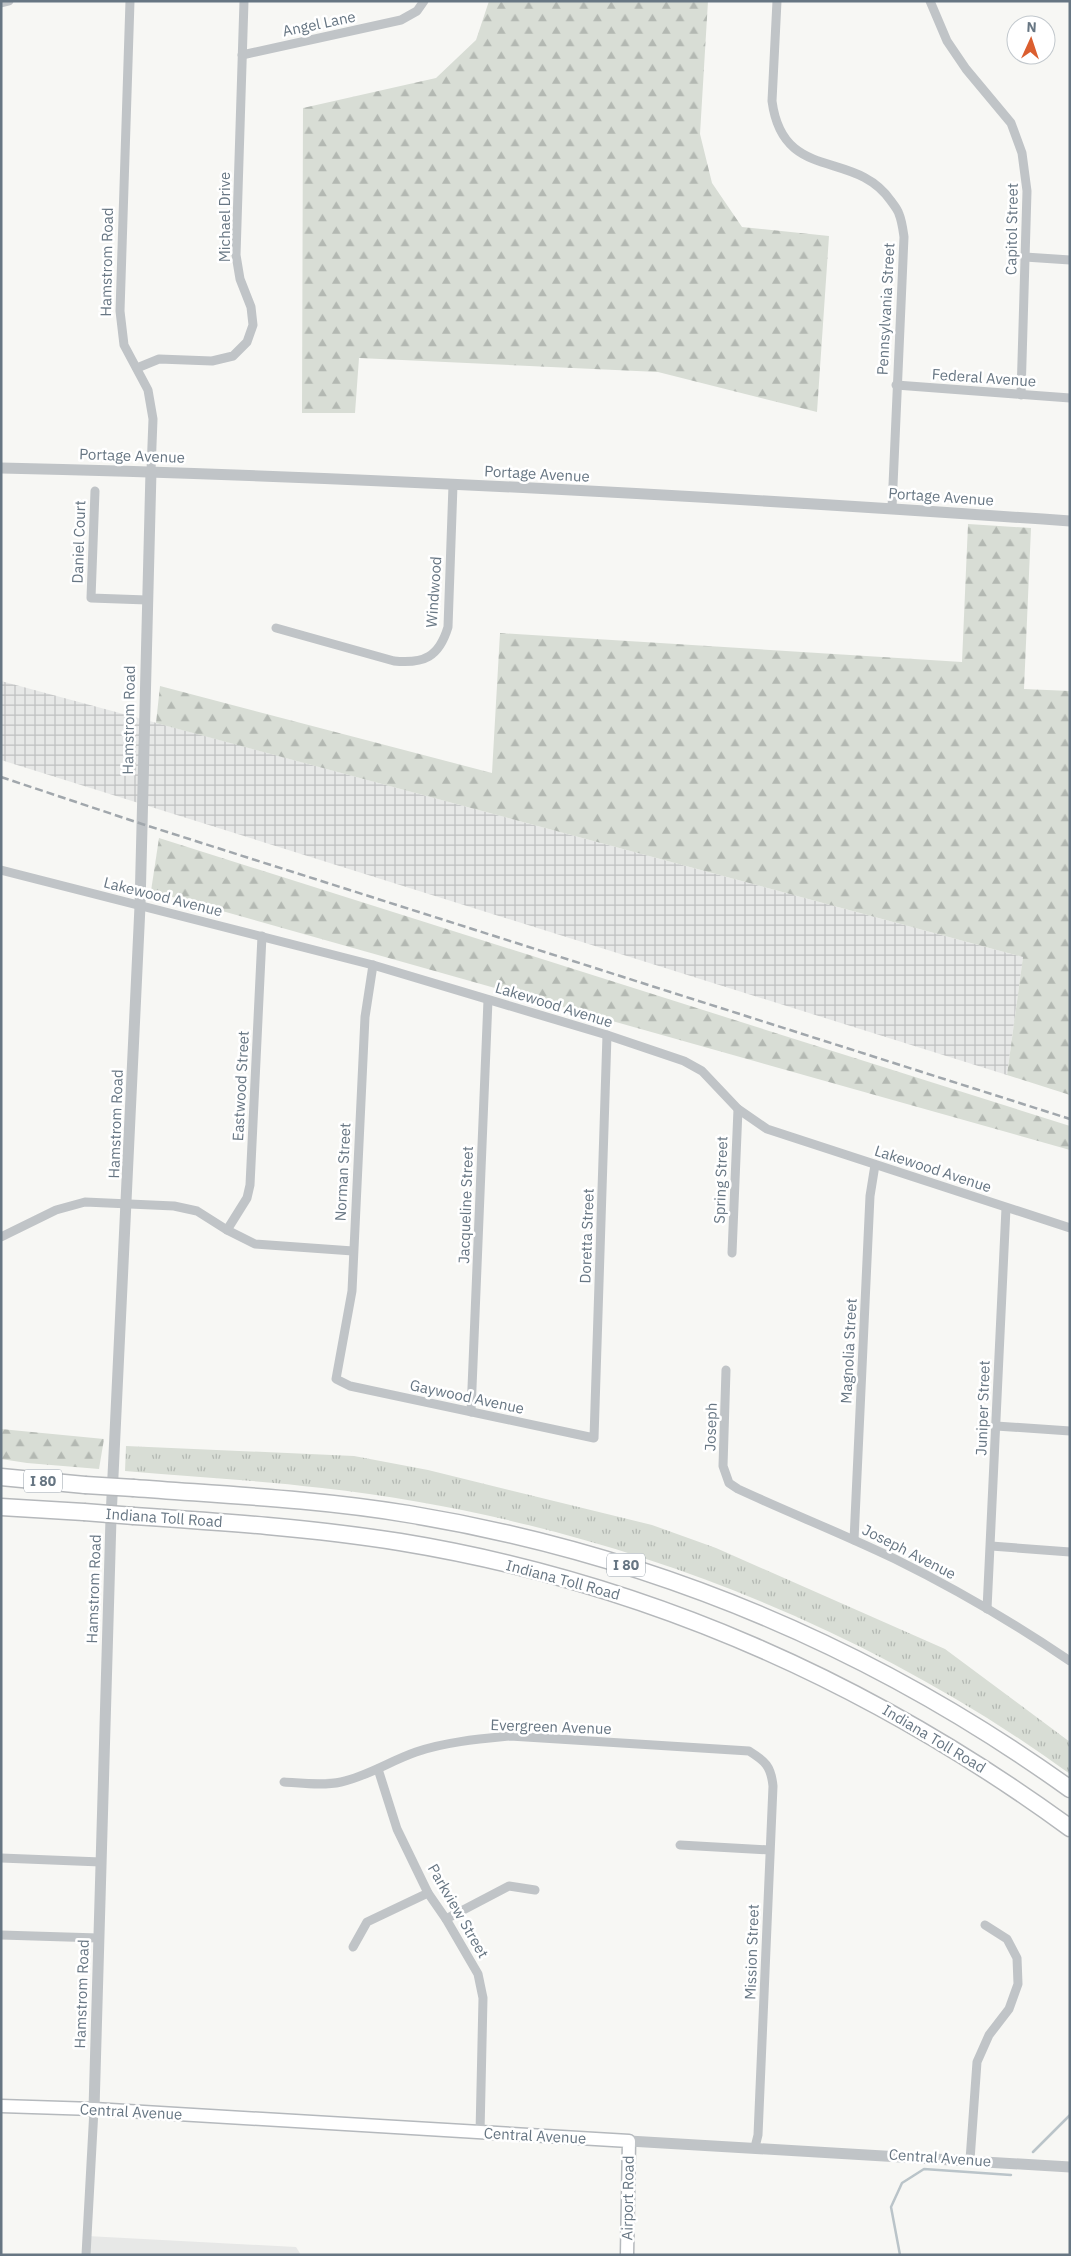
<svg xmlns="http://www.w3.org/2000/svg" width="1071" height="2256" viewBox="0 0 1071 2256" font-family="'IBM Plex Sans',sans-serif">
	<defs>
		<pattern id="industrial-grid" width="8" height="8" patternUnits="userSpaceOnUse" patternTransform="scale(1.25)"><rect width="8" height="8" fill="#e7e8e7"/><path d="M0 4h8M4 0v8" fill="none" stroke="#bfc1c1"/></pattern>
		<pattern id="grass-tufts" width="24" height="20" patternUnits="userSpaceOnUse" patternTransform="scale(1.25)"><rect width="24" height="20" fill="#d8ddd5"/><path d="M3 7l-1-3M5 7V3M7 7l1-3M15 17l-1-3M17 17v-4M19 17l1-3" fill="none" stroke="#b3b8b2"/></pattern>
		<pattern id="forest-firs" width="22" height="20" patternUnits="userSpaceOnUse" patternTransform="scale(1.25)"><rect width="22" height="20" fill="#d8ddd5"/><path d="M5 1l3.5 6h-7zM16 11l3.5 6h-7z" fill="#b3b8b2"/></pattern>
	</defs>
	<rect width="100%" height="100%" fill="#f7f7f4"/>
	<path fill="#e7e8e7" d="M87 2236 296 2247 301 2255H88Z"/>
	<path fill="url(#industrial-grid)" d="M1 681 1023 957 1007 1075 1 760Z"/>
	<path fill="url(#grass-tufts)" d="M126 1446 354 1456 428 1470 652 1525 716 1548 945 1649 1070 1742V1774C853 1616 588 1518 322 1488 257 1480 191 1477 125 1471Z"/>
	<g fill="url(#forest-firs)">
		<path d="M489 1H708L700 134 712 183 742 227 829 236 817 412 658 372 359 358 355 413H302L303 108 436 78 476 40Z"/>
		<path d="M968 524 1031 528 1024 689 1070 691V1095L1007 1075 1023 957 156 723 160 686 492 773 500 633 962 662Z"/>
		<path d="M159 838 1070 1126V1150L151 891Z"/>
		<path d="M1 1429 104 1439 99 1469 27 1463 1 1459Z"/>
	</g>
	<g fill="none" stroke-linecap="round" stroke-linejoin="round">
		<g stroke="#bac4c9" stroke-width="2.5">
			<path d="M1033 2152 1070 2115"/>
			<path d="M900 2255 891 2207 902 2183 924 2169 1011 2175"/>
		</g>
		<defs>
			<path id="secondary" d="M1 2106 94 2109 629 2141 627 2255"/>
			<g id="motorway">
				<path d="M1 1477 85 1485"/>
				<path d="M134 1488C225 1495 318 1499 408 1514 650 1554 871 1646 1070 1789"/>
				<path d="M1 1507 84 1512"/>
				<path d="M134 1516C223 1522 312 1528 400 1542 645 1582 870 1682 1070 1828"/>
			</g>
		</defs>
		<use href="#secondary" stroke="#b5b9bd" stroke-width="15"/>
		<use href="#motorway" stroke="#b5b8bb" stroke-width="19"/>
		<g stroke="#c0c4c7" stroke-width="9">
			<path d="M130 1 120 311 124 345 148 390 153 419 151 471"/>
			<path d="M777 1 772 101C783 184 855 148 891 201 894 205 898 210 899 214 902 221 903 230 904 237L892 508"/>
			<path d="M930 1 947 41 966 69 1011 123 1022 153 1027 191 1021 395"/>
			<path d="M1 3 9 1"/>
			<path d="M242 55 401 20 417 11 424 1"/>
			<path d="M1025 257 1070 260"/>
			<path d="M137 368 159 359 212 361 233 356 247 342 253 325 251 307 240 279 236 255 244 1"/>
			<path d="M896 385 1070 398"/>
			<path d="M95 491 91 598 147 600"/>
			<path d="M276 628 394 661C424 664 439 657 448 627L453 485"/>
			<path d="M1 870 373 965 607 1035 684 1061 702 1071 738 1109 767 1129 1070 1228"/>
			<path d="M373 965 365 1017 352 1291 336 1379 350 1386 594 1438 607 1035"/>
			<path d="M227 1230 247 1198 250 1185 262 936"/>
			<path d="M1 1237 56 1210 85 1202 174 1206 197 1211 227 1230 255 1244 353 1251"/>
			<path d="M732 1253 738 1109"/>
			<path d="M726 1370 723 1466 729 1483 738 1489C790 1513 843 1534 895 1559 956 1589 1014 1623 1070 1661"/>
			<path d="M471 1412 488 1000"/>
			<path d="M996 1426 1070 1431"/>
			<path d="M854 1540 870 1196 875 1165"/>
			<path d="M991 1546 1070 1552"/>
			<path d="M987 1609 1006 1208"/>
			<path d="M378 1769 397 1829 428 1893 446 1919 478 1974 483 1998 480 2133"/>
			<path d="M284 1782C302 1783 323 1786 341 1782 368 1776 390 1761 416 1752 445 1742 479 1739 510 1736L749 1751C765 1761 771 1766 773 1786L758 2135 755 2147"/>
			<path d="M680 1845 769 1850"/>
			<path d="M1 1858 101 1862"/>
			<path d="M446 1919 509 1886 535 1890"/>
			<path d="M1 1935 99 1938"/>
			<path d="M353 1947 367 1922 428 1893"/>
			<path d="M970 2160 977 2062 989 2035 1009 2009 1018 1984 1017 1958 1007 1939 985 1925"/>
			<path d="M86 2255 94 2109"/>
		</g>
		<g stroke="#c0c4c7" stroke-width="11">
			<path d="M1 468C358 476 714 496 1070 521"/>
			<path d="M94 2109 111 1518 140 906 151 471"/>
			<path d="M629 2141 1070 2167"/>
		</g>
		<use href="#secondary" stroke="#fff" stroke-width="12"/>
		<use href="#motorway" stroke="#fff" stroke-width="16"/>
		<path stroke="#a1a7ac" stroke-width="2.5" stroke-dasharray="8 4" stroke-linecap="butt" d="M1 777 142 824 1070 1119"/>
		<defs>
			<g id="motorway-bridge">
				<path d="M85 1485 134 1488"/>
				<path d="M84 1512 134 1516"/>
			</g>
		</defs>
		<use href="#motorway-bridge" stroke="#b5b8bb" stroke-width="19" stroke-linecap="butt"/>
		<use href="#motorway-bridge" stroke="#fff" stroke-width="16"/>
	</g>
	<g text-anchor="middle" stroke-width="5" stroke-linejoin="round" paint-order="stroke">
		<g fill="#fff" stroke="#959fa8" stroke-width="1">
			<rect x="24" y="1469.5" width="38" height="23" rx="4"/>
			<rect x="607" y="1553.5" width="38" height="23" rx="4"/>
		</g>
		<g font-size="14" font-weight="bold" fill="#677683">
			<text x="43" y="1486">I 80</text>
			<text x="626" y="1570">I 80</text>
		</g>
		<g font-size="15" fill="#677683" stroke="#fff">
			<text transform="translate(319 24) rotate(-12)" y="5">Angel Lane</text>
			<text transform="translate(225 217) rotate(-90)" y="5">Michael Drive</text>
			<text transform="translate(1012 229) rotate(-89)" y="5">Capitol Street</text>
			<text transform="translate(107 262) rotate(-89)" y="5">Hamstrom Road</text>
			<text transform="translate(886 309) rotate(-87)" y="5">Pennsylvania Street</text>
			<text transform="translate(984 378) rotate(4)" y="5">Federal Avenue</text>
			<text transform="translate(132 456) rotate(2)" y="5">Portage Avenue</text>
			<text transform="translate(537 474) rotate(3)" y="5">Portage Avenue</text>
			<text transform="translate(941 497) rotate(4)" y="5">Portage Avenue</text>
			<text transform="translate(79 542) rotate(-88)" y="5">Daniel Court</text>
			<text transform="translate(434 592) rotate(-86)" y="5">Windwood</text>
			<text transform="translate(129 720) rotate(-89)" y="5">Hamstrom Road</text>
			<text transform="translate(163 897) rotate(14)" y="5">Lakewood Avenue</text>
			<text transform="translate(554 1005) rotate(17)" y="5">Lakewood Avenue</text>
			<text transform="translate(241 1086) rotate(-87)" y="5">Eastwood Street</text>
			<text transform="translate(116 1124) rotate(-88)" y="5">Hamstrom Road</text>
			<text transform="translate(933 1169) rotate(18)" y="5">Lakewood Avenue</text>
			<text transform="translate(343 1172) rotate(-87)" y="5">Norman Street</text>
			<text transform="translate(721 1180) rotate(-88)" y="5">Spring Street</text>
			<text transform="translate(466 1205) rotate(-88)" y="5">Jacqueline Street</text>
			<text transform="translate(587 1236) rotate(-88)" y="5">Doretta Street</text>
			<text transform="translate(849 1351) rotate(-87)" y="5">Magnolia Street</text>
			<text transform="translate(467 1397) rotate(12)" y="5">Gaywood Avenue</text>
			<text transform="translate(983 1408) rotate(-88)" y="5">Juniper Street</text>
			<text transform="translate(711 1427) rotate(-88)" y="5">Joseph</text>
			<text transform="translate(164 1518) rotate(4)" y="5">Indiana Toll Road</text>
			<text transform="translate(909 1552) rotate(27)" y="5">Joseph Avenue</text>
			<text transform="translate(563 1580) rotate(15)" y="5">Indiana Toll Road</text>
			<text transform="translate(94 1589) rotate(-88)" y="5">Hamstrom Road</text>
			<text transform="translate(551 1727) rotate(2)" y="5">Evergreen Avenue</text>
			<text transform="translate(934 1739) rotate(31)" y="5">Indiana Toll Road</text>
			<text transform="translate(458 1911) rotate(60)" y="5">Parkview Street</text>
			<text transform="translate(752 1952) rotate(-88)" y="5">Mission Street</text>
			<text transform="translate(82 1994) rotate(-88)" y="5">Hamstrom Road</text>
			<text transform="translate(131 2112) rotate(3)" y="5">Central Avenue</text>
			<text transform="translate(535 2136) rotate(3)" y="5">Central Avenue</text>
			<text transform="translate(940 2158) rotate(4)" y="5">Central Avenue</text>
			<text transform="translate(628 2198) rotate(-89)" y="5">Airport Road</text>
		</g>
	</g>
	<rect width="1071" height="2256" fill="none" stroke="#677683" stroke-width="5"/>
	<g transform="translate(1031 40) rotate(3)"><circle r="24" fill="#ffffff" stroke="#c2c8cd"/>
	<path d="M0-4L9 19L0 12L-9 19Z" fill="#db5e2f"/>
	<text y="-8" font-size="14" font-weight="bold" text-anchor="middle" fill="#677683">N</text>
	</g>
</svg>
